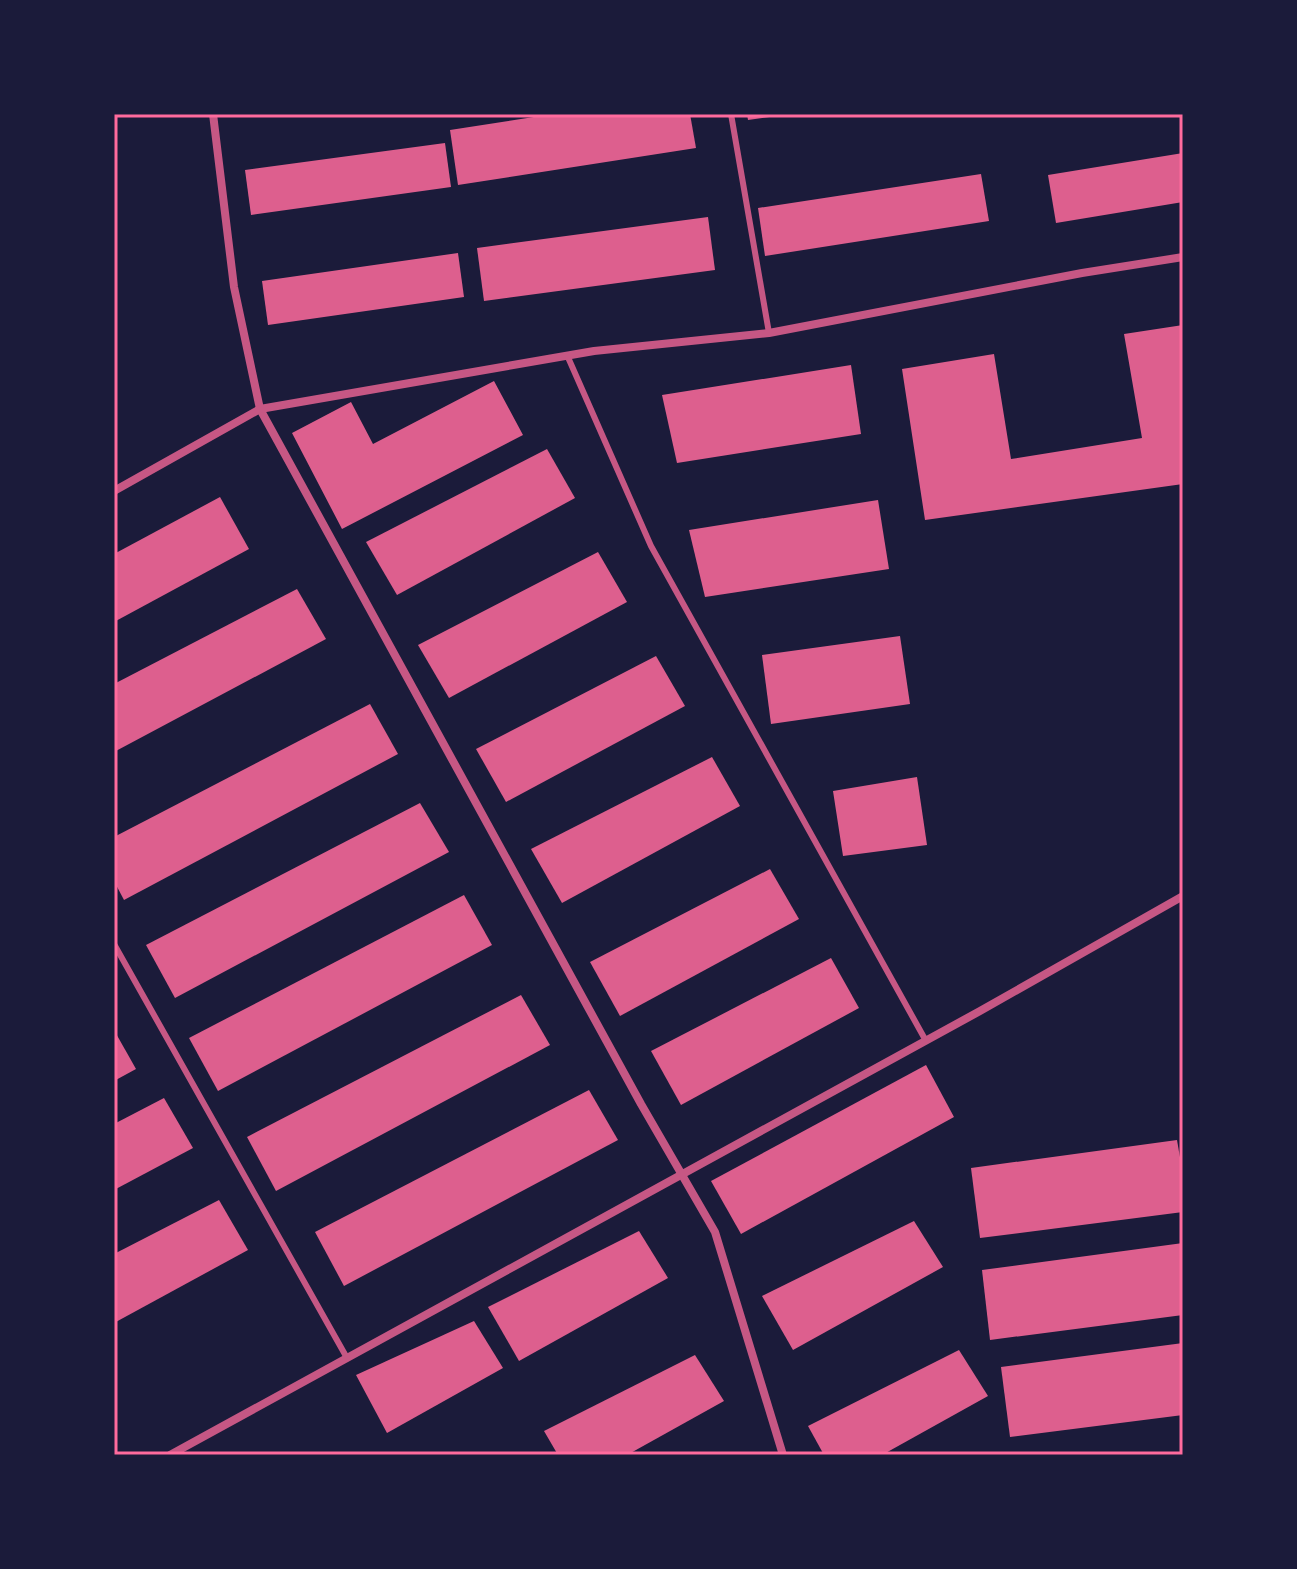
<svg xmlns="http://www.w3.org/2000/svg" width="1297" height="1569" viewBox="0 0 1297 1569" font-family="Inter,sans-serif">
	<rect width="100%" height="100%" fill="#1b1b3a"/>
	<g fill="#dd5f8e">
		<path d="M553 114H690L696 148 458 185 450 130Z"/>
		<path d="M747 114H777V116L748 120Z"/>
		<path d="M445 143 451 187 251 215 245 170Z"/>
		<path d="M1183 153V202L1056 223 1048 175Z"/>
		<path d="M981 174 989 221 765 256 758 208Z"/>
		<path d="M708 217 715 270 484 301 477 248Z"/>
		<path d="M458 253 464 297 268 325 262 281Z"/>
		<path d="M1183 325V484L925 520 902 369 994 354 1011 459 1142 438 1124 334Z"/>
		<path d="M851 365 861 434 677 463 662 395Z"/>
		<path d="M494 381 523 435 342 529 292 433 351 402 373 444Z"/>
		<path d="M547 449 575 498 397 595 366 542Z"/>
		<path d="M220 497 249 549 114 622V554Z"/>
		<path d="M878 500 889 569 705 597 689 530Z"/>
		<path d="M598 552 627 602 449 698 418 645Z"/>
		<path d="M297 589 326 639 114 752V684Z"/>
		<path d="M900 636 910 704 771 724 762 655Z"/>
		<path d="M656 656 685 706 506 802 476 749Z"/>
		<path d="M370 704 398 754 124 900 114 881V837Z"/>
		<path d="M712 757 740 806 562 903 531 849Z"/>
		<path d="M917 777 927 845 843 856 833 791Z"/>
		<path d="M420 803 449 852 175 998 146 945Z"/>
		<path d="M770 869 799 919 620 1016 590 962Z"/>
		<path d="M464 895 492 945 218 1091 189 1038Z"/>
		<path d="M831 958 859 1008 681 1105 651 1051Z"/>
		<path d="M521 995 550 1045 276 1191 247 1137Z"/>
		<path d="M114 1030 136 1069 114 1081Z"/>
		<path d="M926 1065 954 1117 741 1234 711 1181Z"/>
		<path d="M589 1090 618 1140 344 1286 315 1232Z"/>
		<path d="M164 1098 193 1148 114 1190V1124Z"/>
		<path d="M1177 1140 1183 1175V1212L980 1238 971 1168Z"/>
		<path d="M219 1200 248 1250 114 1323V1254Z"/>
		<path d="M914 1221 943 1267 793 1350 762 1296Z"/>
		<path d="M639 1231 668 1278 519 1361 488 1307Z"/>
		<path d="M1183 1243V1315L990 1340 982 1270Z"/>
		<path d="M474 1321 503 1368 387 1433 356 1375Z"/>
		<path d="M1183 1343V1415L1010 1437 1001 1367Z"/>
		<path d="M959 1350 988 1396 882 1455H824L808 1426Z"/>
		<path d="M695 1355 724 1401 627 1455H558L544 1431Z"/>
	</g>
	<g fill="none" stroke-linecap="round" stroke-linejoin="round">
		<g stroke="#c65784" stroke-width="6">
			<path d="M731 114 769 333"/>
			<path d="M567 355 651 546 926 1041"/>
			<path d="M114 944 347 1358"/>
		</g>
		<g stroke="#c65784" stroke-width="8">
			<path d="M213 114 234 287 260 409 641 1104 715 1232 783 1455"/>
			<path d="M114 491 260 409 594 351 769 333 1082 273 1183 257"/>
			<path d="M170 1455 980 1011 1183 896"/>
		</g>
	</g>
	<rect width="1297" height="1569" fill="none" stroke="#1b1b3a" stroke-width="232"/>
	<rect x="116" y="116" width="1065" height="1337" fill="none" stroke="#ff6b9d" stroke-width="3"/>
</svg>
